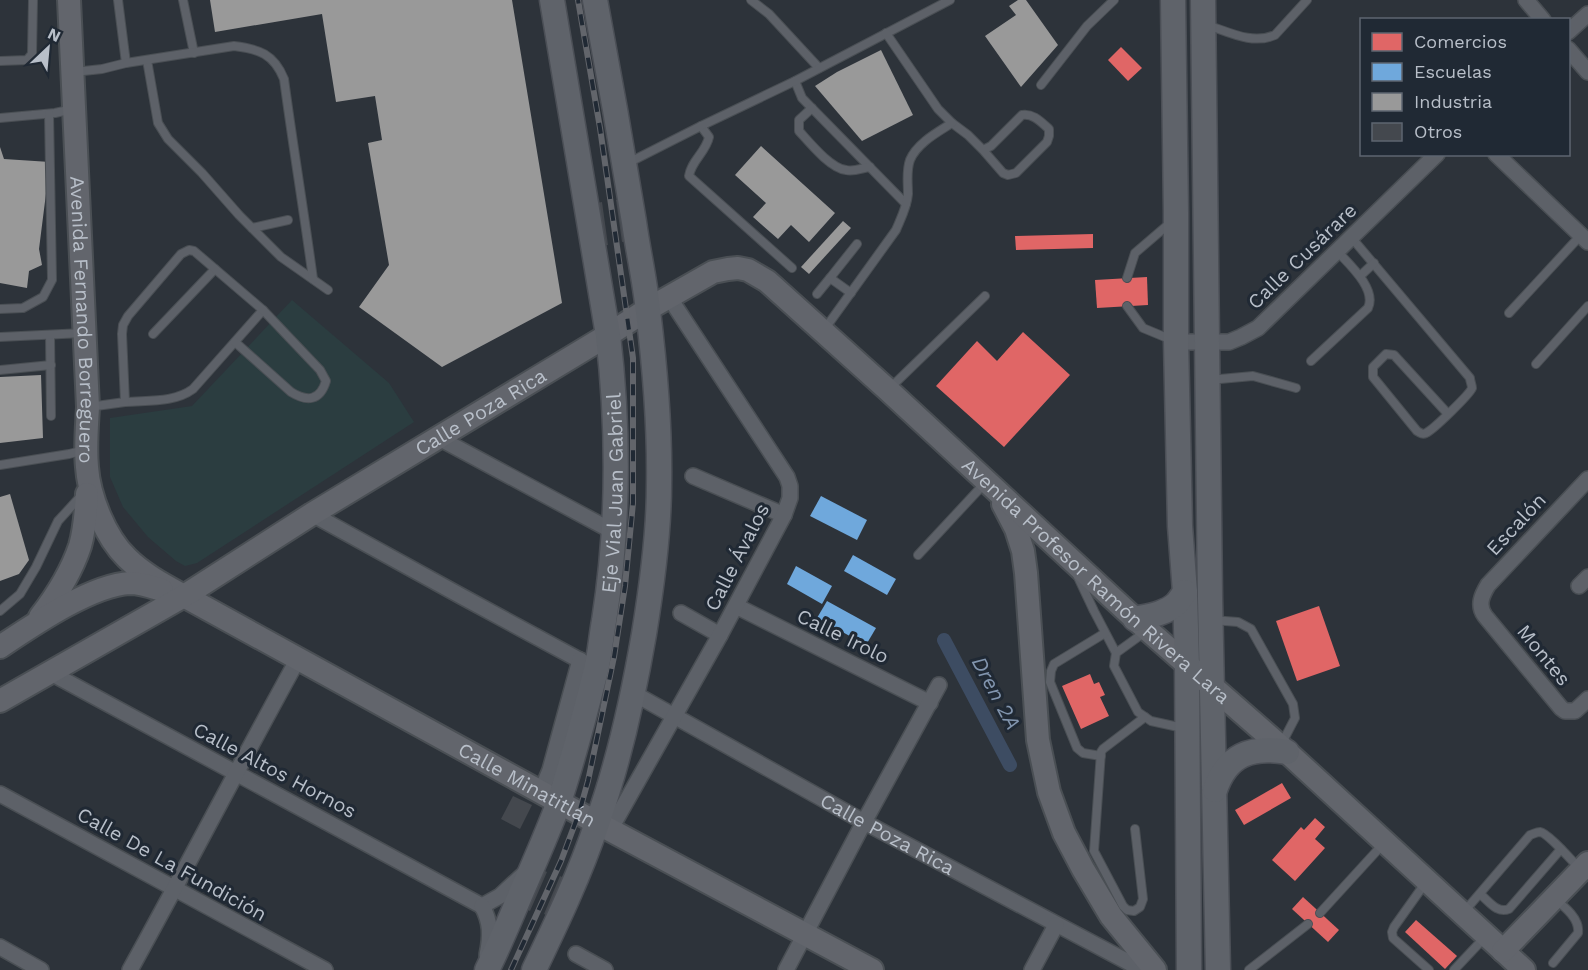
<svg xmlns="http://www.w3.org/2000/svg" width="1588" height="970" viewBox="0 0 1588 970" font-family="'Work Sans',sans-serif">
	<rect width="100%" height="100%" fill="#2d333a"/>
	<path fill="#2b3d40" d="M292 300 389 383 414 422 197 563 185 566 176 561 148 537 123 507 110 477V418L192 406Z"/>
	<g fill="#e06666">
		<path d="M1121 47 1142 68 1128 81 1108 60Z"/>
		<path d="M1093 234V248L1016 250 1015 236Z"/>
		<path d="M1147 277 1148 305 1097 308 1095 280Z"/>
		<path d="M1023 332 1070 375 1004 447 936 386 977 341 997 361Z"/>
		<path d="M1319 606 1340 666 1297 681 1276 621Z"/>
		<path d="M1090 674 1094 684 1099 682 1105 695 1100 697 1109 716 1081 729 1062 686Z"/>
		<path d="M1282 783 1291 798 1244 825 1235 810Z"/>
		<path d="M1315 818 1325 827 1315 839 1325 848 1295 881 1272 860 1301 827 1304 830Z"/>
		<path d="M1303 897 1339 930 1328 942 1292 909Z"/>
		<path d="M1416 920 1457 956 1445 969 1405 932Z"/>
	</g>
	<g fill="#6fa8dc">
		<path d="M821 496 867 520 857 540 810 516Z"/>
		<path d="M853 555 896 579 887 595 844 571Z"/>
		<path d="M796 566 832 586 822 604 787 584Z"/>
		<path d="M827 601 876 628 866 645 817 618Z"/>
	</g>
	<g fill="#999">
		<path d="M210 0H512L562 303 442 367 359 307 389 265 368 143 382 140 375 96 336 102 322 14 215 32Z"/>
		<path d="M1018 0H1026L1058 45 1021 87 985 36 1016 15 1009 6Z"/>
		<path d="M881 50 913 115 862 141 815 86 837 72Z"/>
		<path d="M761 146 835 213 809 242 791 225 778 239 753 217 766 203 735 175Z"/>
		<path d="M0 147 4 159 50 162 39 249 42 265 29 271 27 288 0 283Z"/>
		<path d="M843 221 851 228 809 274 801 267Z"/>
		<path d="M41 375 43 438 0 443V377Z"/>
		<path d="M10 494 29 560 19 574 0 581V497Z"/>
	</g>
	<g fill="none" stroke-linecap="round" stroke-linejoin="round">
		<path stroke="#3d4c62" stroke-width="14" d="M944 640 1010 765"/>
	</g>
	<g fill="#44484e">
		<path d="M624 199 630 241 622 242 616 200Z"/>
		<path d="M602 202 608 245 600 246 592 204Z"/>
		<path d="M513 796 532 805 520 829 501 819Z"/>
		<path d="M539 868 547 872 530 911 522 907Z"/>
		<path d="M560 876 568 880 552 918 544 914Z"/>
	</g>
	<g fill="none" stroke-linecap="round" stroke-linejoin="round">
		<defs>
			<g id="lane">
				<path d="M118 0 126 63"/>
				<path d="M183 0 194 53"/>
				<path d="M751 0 769 14 819 68"/>
				<path d="M1207 25C1229 32 1252 45 1275 35L1307 0"/>
				<path d="M147 60 158 123 168 139 202 173 239 215 281 257 328 290"/>
				<path d="M0 61 27 60 32 54 33 0"/>
				<path d="M74 72 102 69 126 63 234 46C259 49 274 54 284 79 293 146 304 212 313 279"/>
				<path d="M795 81 802 98 906 204"/>
				<path d="M1041 85 1087 26 1114 0"/>
				<path d="M812 108 799 120V131C810 143 830 168 846 170 854 172 862 168 870 167"/>
				<path d="M0 118 55 113 73 109"/>
				<path d="M952 123 968 135 983 150 991 146 1022 115C1033 113 1041 122 1049 129V136L1047 142 1016 173 1008 175 1003 173 983 150"/>
				<path d="M701 126 709 137C706 152 691 161 689 176L792 268"/>
				<path d="M626 164 701 126 795 81 950 0"/>
				<path d="M252 228 288 220"/>
				<path d="M1351 237 1470 378C1470 381 1472 385 1472 388 1470 394 1433 430 1426 433 1422 435 1421 433 1417 431L1373 377V367L1386 354 1394 355 1448 414"/>
				<path d="M1360 276 1374 263"/>
				<path d="M830 278 857 244"/>
				<path d="M1127 278 1135 253 1170 223"/>
				<path d="M817 294 830 278 851 293"/>
				<path d="M1127 306 1143 328 1172 340"/>
				<path d="M0 309 23 308 43 297 52 280 49 114"/>
				<path d="M1509 313 1581 235"/>
				<path d="M824 330 896 230C901 218 907 207 908 194 908 183 906 171 910 160 917 143 938 132 952 123L938 109 886 33"/>
				<path d="M153 334 215 269"/>
				<path d="M50 335 51 416"/>
				<path d="M0 337 83 333"/>
				<path d="M1311 361 1368 308C1377 289 1349 264 1337 251"/>
				<path d="M1536 364 1588 306"/>
				<path d="M0 370 51 365"/>
				<path d="M1209 380 1253 376 1296 388"/>
				<path d="M889 389 985 296"/>
				<path d="M125 402C148 400 174 403 193 389L263 310"/>
				<path d="M89 407 125 402 122 334 123 325 128 316 181 254 189 250 194 251 263 310 320 370 326 381C320 401 307 402 291 392L235 342"/>
				<path d="M0 465 69 454 85 450"/>
				<path d="M918 555 984 484"/>
				<path d="M1077 575 1094 611 1116 653"/>
				<path d="M0 611 20 594 36 567 58 521 80 497"/>
				<path d="M1212 620 1238 622 1251 629 1293 704 1295 718 1281 745"/>
				<path d="M1145 632 1116 653 1114 666 1138 712 1151 721 1183 728"/>
				<path d="M1101 756 1083 753 1077 748 1050 682 1051 671 1054 664 1105 633"/>
				<path d="M1135 829 1143 899 1140 907 1134 911 1127 910 1123 906 1094 851 1101 752 1103 749 1145 717"/>
				<path d="M1426 882 1394 927 1392 932 1393 938 1429 970"/>
				<path d="M1480 894C1489 901 1497 914 1509 909L1561 849"/>
				<path d="M1320 913 1384 843"/>
				<path d="M1463 913 1530 835C1534 834 1536 832 1540 832 1548 833 1573 862 1580 869"/>
				<path d="M1553 963 1578 933C1580 919 1565 907 1555 899"/>
				<path d="M1249 970 1308 924"/>
				<path d="M1454 970 1486 936"/>
			</g>
			<g id="street">
				<path d="M1526 0 1543 20"/>
				<path d="M1568 32 1588 14"/>
				<path d="M1568 49 1588 72"/>
				<path d="M1496 154 1588 242"/>
				<path d="M1176 342H1229L1241 337 1258 328 1437 154"/>
				<path d="M437 437 614 532"/>
				<path d="M693 476 784 515"/>
				<path d="M1588 479 1488 585C1482 595 1477 605 1485 616L1561 708 1565 711H1575L1588 699"/>
				<path d="M312 514 461 596 596 669"/>
				<path d="M1579 586 1588 577"/>
				<path d="M736 606 930 703"/>
				<path d="M681 613 720 635"/>
				<path d="M49 672 482 906"/>
				<path id="s1" d="M633 693 864 822 1143 970"/>
				<path d="M541 792 550 770 580 660"/>
				<path d="M0 794 325 970"/>
				<path d="M610 830 720 635 784 515 790 498V486L787 477 669 297"/>
				<path d="M482 906 500 896 525 873"/>
				<path d="M482 906C491 922 491 936 487 955"/>
				<path d="M0 947 41 970"/>
				<path d="M576 954 605 970"/>
				<path d="M130 970C187 867 241 762 298 659"/>
				<path d="M786 970 864 822 939 685"/>
				<path d="M1032 970 1056 925"/>
			</g>
			<g id="secondary">
				<path id="s2" d="M69 0 88 407C87 426 85 447 87 467 89 496 105 537 127 558 143 574 164 585 184 596L597 823 872 970"/>
				<path d="M1003 504 1016 529 1023 551 1026 573 1038 740 1049 792 1064 833 1083 869 1111 916 1155 970"/>
				<path d="M40 617C57 595 71 573 80 546 85 529 86 511 87 494"/>
				<path d="M0 647C33 625 91 585 130 583 141 583 152 587 162 590"/>
				<path id="s3" d="M0 701 184 596 312 514 608 335 648 309 713 272 728 269 738 268 748 270 767 281 888 390 1135 619 1287 752 1524 970"/>
				<path d="M1503 951 1588 863"/>
			</g>
			<g id="primary">
				<path d="M1173 0 1176 213V342L1180 526 1185 592 1187 664 1189 970"/>
				<path d="M1203 0 1210 598 1218 970"/>
				<path d="M1135 619C1148 616 1165 614 1176 604 1179 601 1182 596 1185 592"/>
				<path d="M1215 790C1227 754 1252 746 1287 752"/>
				<path id="s4" d="M487 970C500 944 511 917 522 891 535 861 548 832 559 802 573 759 585 714 596 670 600 654 601 637 604 621 619 526 619 430 608 335L552 0"/>
				<path d="M534 970C557 922 580 874 597 823 619 762 633 698 644 634 652 585 659 535 659 485 660 427 655 368 648 311 645 281 638 251 634 222 622 148 609 74 595 0"/>
			</g>
		</defs>
		<use href="#lane" stroke="#4a4f54" stroke-width="10"/>
		<use href="#street" stroke="#4a4f54" stroke-width="18"/>
		<use href="#secondary" stroke="#4a4f54" stroke-width="26"/>
		<use href="#primary" stroke="#4b4f56" stroke-width="27"/>
		<use href="#lane" stroke="#5d6168" stroke-width="8"/>
		<use href="#street" stroke="#5d6168" stroke-width="15"/>
		<use href="#secondary" stroke="#62656c" stroke-width="22"/>
		<use href="#primary" stroke="#5f636a" stroke-width="24"/>
		<defs>
			<path id="rail" d="M511 970 561 861 579 813 588 781 614 657 625 586 633 503V358L600 128 578 0"/>
		</defs>
		<use href="#rail" stroke="#62656b" stroke-width="6"/>
		<use href="#rail" stroke="#202934" stroke-width="4" stroke-dasharray="11" stroke-linecap="butt"/>
	</g>
	<g text-anchor="middle" stroke-width="6" stroke-linejoin="round" paint-order="stroke">
		<g font-size="20" fill="#b8bfc9" stroke="#202934">
			<text transform="translate(1302 256) rotate(-44)" y="7">Calle Cusárare</text>
			<text dy="7" stroke="none"><textPath href="#s2" startOffset="320">Avenida Fernando Borreguero</textPath></text>
			<text dy="7" stroke="none"><textPath href="#s3" startOffset="561">Calle Poza Rica</textPath></text>
			<text dy="7" stroke="none"><textPath href="#s4" startOffset="498">Eje Vial Juan Gabriel</textPath></text>
			<text transform="translate(1516 524) rotate(-47)" y="7">Escalón</text>
			<text transform="translate(737 557) rotate(-63)" y="7">Calle Ávalos</text>
			<text dy="7" stroke="none"><textPath href="#s3" startOffset="1335">Avenida Profesor Ramón Rivera Lara</textPath></text>
			<text transform="translate(843 636) rotate(26)" y="7">Calle Irolo</text>
			<text transform="translate(1544 655) rotate(51)" y="7">Montes</text>
			<text transform="translate(275 770) rotate(28)" y="7">Calle Altos Hornos</text>
			<text dy="7" stroke="none"><textPath href="#s2" startOffset="1029">Calle Minatitlán</textPath></text>
			<text dy="7" stroke="none"><textPath href="#s1" startOffset="291">Calle Poza Rica</textPath></text>
			<text transform="translate(172 864) rotate(29)" y="7">Calle De La Fundición</text>
		</g>
		<g font-size="21" font-style="italic" fill="#8295ae" stroke="#202934">
			<text transform="translate(996 693) rotate(62)" y="7">Dren 2A</text>
		</g>
	</g>
	<rect x="1360" y="18" width="210" height="138" fill="#202934" stroke="#5d6570" stroke-width="1.5"/>
	<rect x="1372" y="33" width="30" height="18" fill="#e06666" stroke="#5d6570" stroke-width="1.5"/>
	<text x="1414" y="48" font-size="18" fill="#b8bfc9">Comercios</text>
	<rect x="1372" y="63" width="30" height="18" fill="#6fa8dc" stroke="#5d6570" stroke-width="1.5"/>
	<text x="1414" y="78" font-size="18" fill="#b8bfc9">Escuelas</text>
	<rect x="1372" y="93" width="30" height="18" fill="#999999" stroke="#5d6570" stroke-width="1.5"/>
	<text x="1414" y="108" font-size="18" fill="#b8bfc9">Industria</text>
	<rect x="1372" y="123" width="30" height="18" fill="#44484e" stroke="#5d6570" stroke-width="1.5"/>
	<text x="1414" y="138" font-size="18" fill="#b8bfc9">Otros</text>
	<g transform="translate(48 48) rotate(26)" stroke="#202934" stroke-width="4.5" paint-order="stroke">
	<path d="M0-4.5L10 22L0 15L-10 22Z" fill="#b8bfc9"/>
	<text y="-9" font-size="16" font-weight="bold" text-anchor="middle" fill="#b8bfc9">N</text>
	</g>
</svg>
